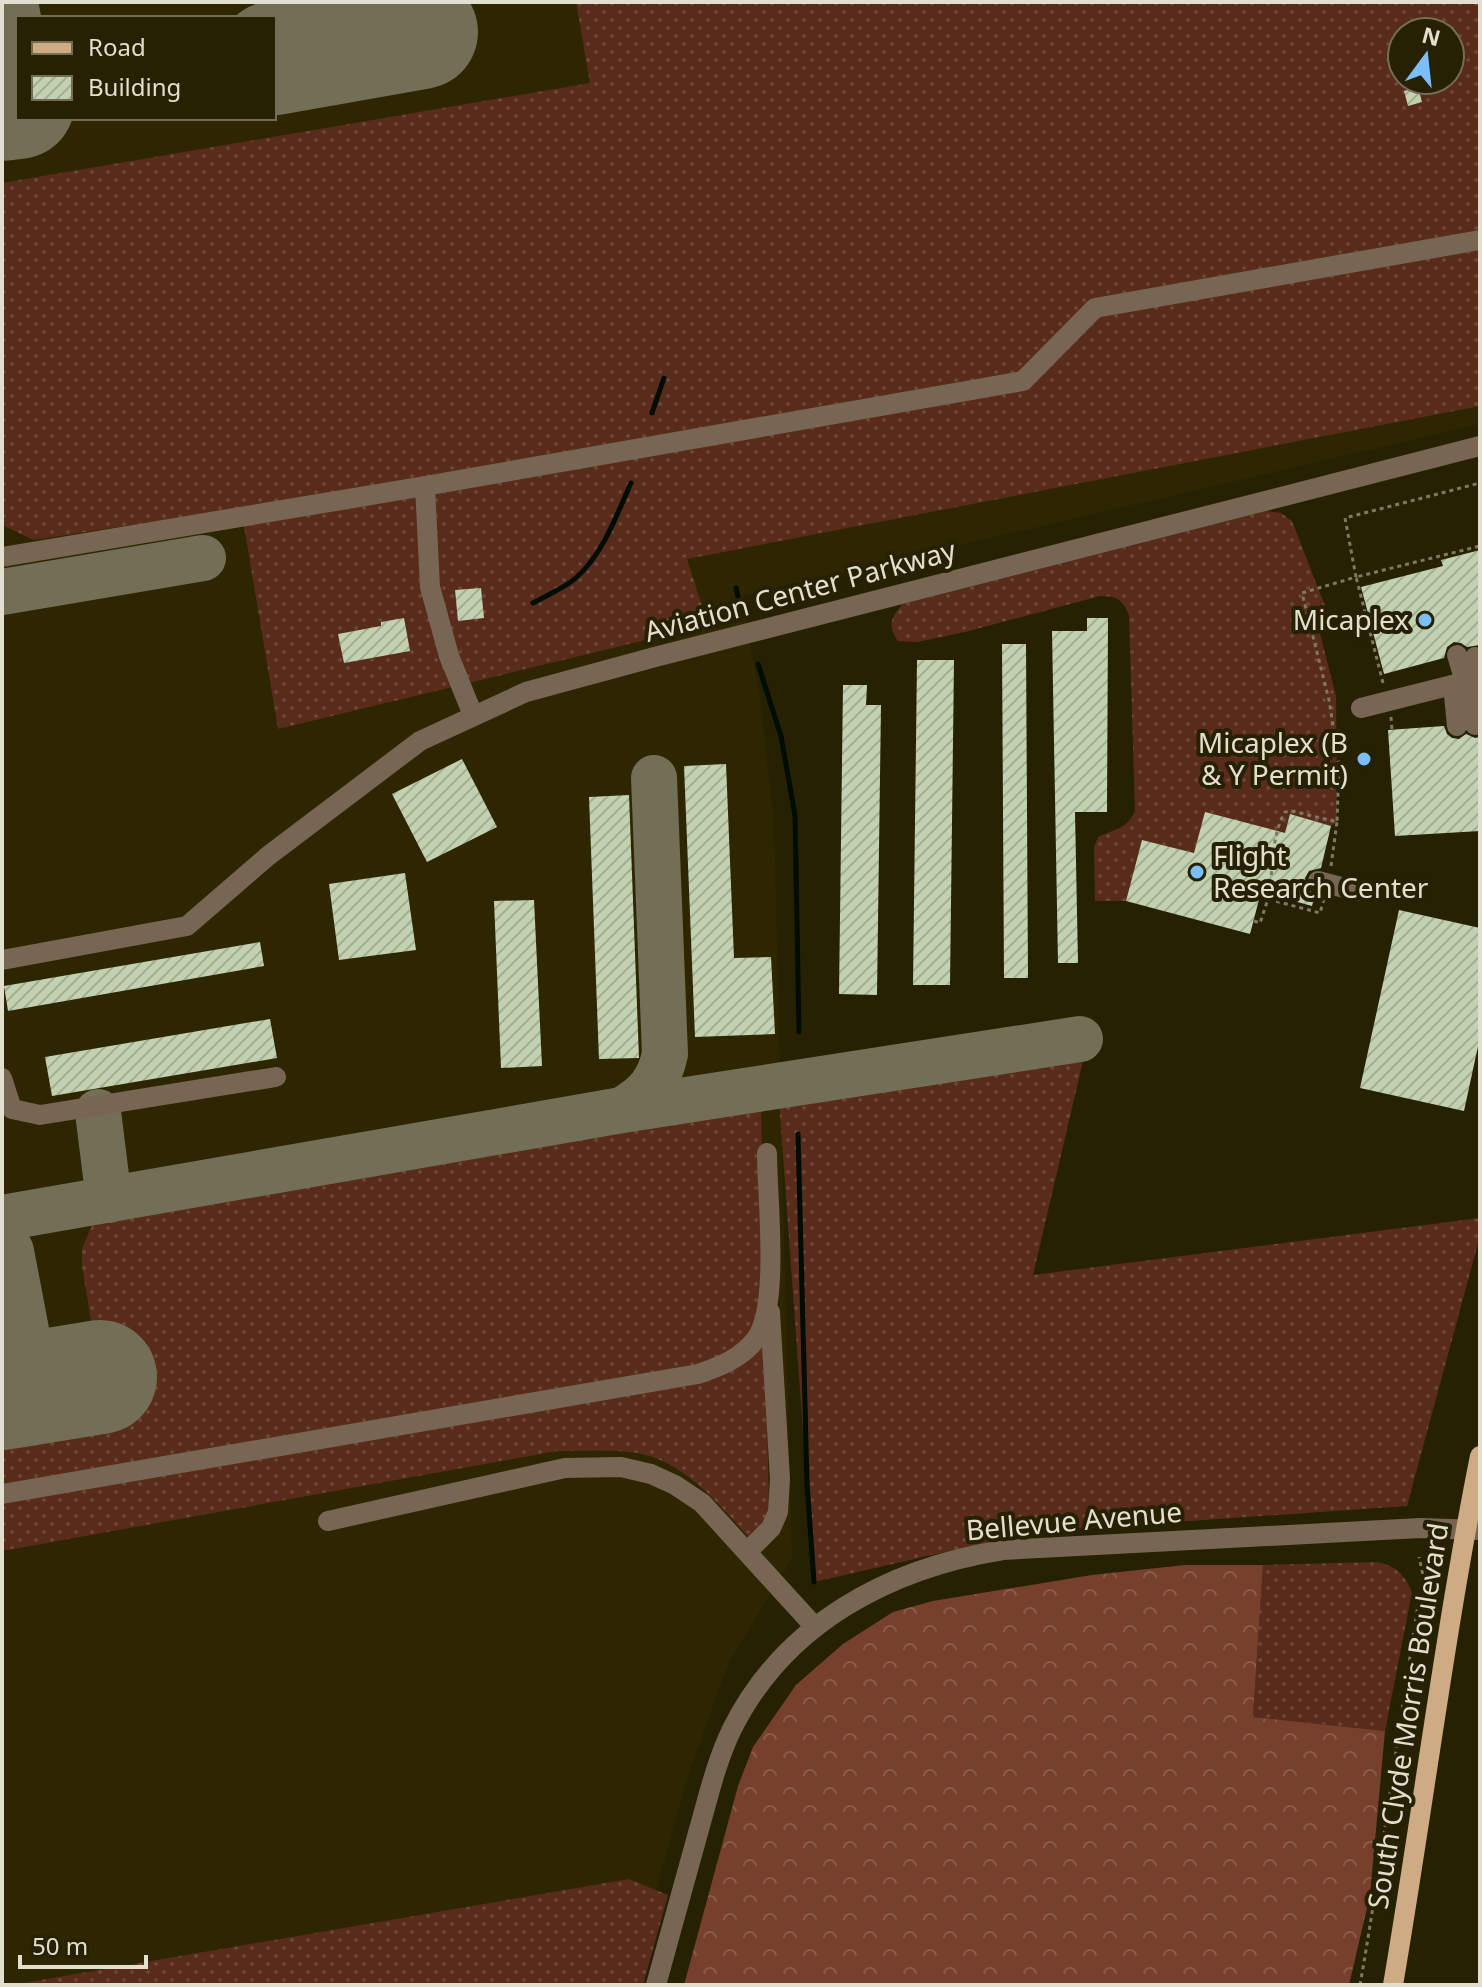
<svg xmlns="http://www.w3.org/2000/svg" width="1482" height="1987" viewBox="0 0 1482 1987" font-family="'Noto Sans',sans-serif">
	<defs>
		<pattern id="grass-dots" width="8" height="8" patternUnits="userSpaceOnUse" patternTransform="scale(2)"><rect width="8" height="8" fill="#592b1b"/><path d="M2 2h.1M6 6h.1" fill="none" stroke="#71493b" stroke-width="1.8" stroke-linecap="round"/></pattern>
		<pattern id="forest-crowns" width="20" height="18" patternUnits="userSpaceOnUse" patternTransform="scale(2)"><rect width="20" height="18" fill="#76402d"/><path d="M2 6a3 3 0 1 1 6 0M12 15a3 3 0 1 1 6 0" fill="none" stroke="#895b4a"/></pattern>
		<pattern id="building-hatch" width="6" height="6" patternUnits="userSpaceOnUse" patternTransform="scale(2)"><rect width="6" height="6" fill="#c2d2b1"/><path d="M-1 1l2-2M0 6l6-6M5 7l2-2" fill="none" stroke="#a2ae94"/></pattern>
	</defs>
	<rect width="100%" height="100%" fill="#272103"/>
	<path fill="#2d2600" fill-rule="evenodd" d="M2 2H1480V424L741 596 759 691 774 818 792 1559 729 1662 688 1776 630 1985H2ZM18 18H274V118H18ZM1402 32H1450V80H1402Z"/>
	<g fill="url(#grass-dots)" fill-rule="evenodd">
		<path d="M576 2H1480V406L687 559 708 625 278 729 241 508 34 540 2 525V183L590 83ZM1402 32H1450V80H1402Z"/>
		<path d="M1266 511 1281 513 1292 521 1330 619 1317 622 1336 696 1337 822 1331 826 1290 814 1285 833 1194 853 1142 840 1126 901H1095L1094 848 1098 837C1115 829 1127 829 1135 811L1129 615C1122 599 1117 596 1100 596L965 632 917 642 898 641C887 626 891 617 903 604Z"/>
		<path d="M1083 1061 1033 1275 1480 1218V1236L1407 1506 1032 1532 814 1582 779 1101Z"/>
		<path d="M761 1105 769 1514 753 1542C721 1507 687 1462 637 1453 611 1449 583 1451 557 1451L2 1551V1437L107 1417 82 1266V1249L92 1225 102 1218 133 1216Z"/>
		<path d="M1377 1562C1396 1566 1404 1574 1412 1592L1385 1731 1253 1717 1263 1565Z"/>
		<path d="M629 1879 668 1895 643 1985H12Z"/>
	</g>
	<path fill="url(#forest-crowns)" d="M1185 1565H1263L1253 1717 1385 1731 1370 1895 1349 1985H684L738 1786 753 1747 796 1685 843 1644 893 1612 933 1601 1092 1575Z"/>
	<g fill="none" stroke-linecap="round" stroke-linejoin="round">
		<g stroke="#000d05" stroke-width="5">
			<path d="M652 413 664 378"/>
			<path d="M736 588 740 605"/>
			<path d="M533 603C547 595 565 588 577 577 604 552 616 516 631 483"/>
			<path d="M758 664 781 736 795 815 799 1032"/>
			<path d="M798 1134 807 1483 814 1582"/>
		</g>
		<g stroke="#736e56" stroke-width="46">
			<path d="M15 2 18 18"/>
			<path d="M2 82 9 73 18 50"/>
			<path d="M2 592 203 558"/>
			<path d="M622 1110C647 1096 659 1082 665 1054L654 778"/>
			<path d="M98 1112 109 1200"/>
			<path d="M2 1218 622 1110 1080 1039"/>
			<path d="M2 1235 11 1251 37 1388"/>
		</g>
		<g stroke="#736e56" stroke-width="114">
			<path d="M274 58 421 32"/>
			<path d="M2 104 18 102"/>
			<path d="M2 1393 100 1377"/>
		</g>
	</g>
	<g fill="url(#building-hatch)">
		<path d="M1418 87 1422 102 1408 106 1404 91Z"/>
		<path d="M1480 550V645L1467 647 1461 643 1454 642 1447 647 1444 658 1384 674 1361 587 1443 566 1441 560Z"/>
		<path d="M481 588 484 618 458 621 455 590Z"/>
		<path d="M404 618 410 651 344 663 338 634 381 626V622Z"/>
		<path d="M1087 618H1108L1107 812H1075L1078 963H1058L1052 631H1087Z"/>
		<path d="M1002 644H1026L1028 978H1004Z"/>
		<path d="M917 660H954L950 985H913Z"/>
		<path d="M843 685H867L866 705H881L877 995 839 994Z"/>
		<path d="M1444 726 1447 734 1452 738 1459 739 1466 734 1475 738 1480 737V831L1395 836 1388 730Z"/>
		<path d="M462 759 497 827 427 862 392 794Z"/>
		<path d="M726 764 734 958 771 957 775 1034 695 1037 684 766Z"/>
		<path d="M629 795 639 1058 599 1059 589 797Z"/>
		<path d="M1205 812 1285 833 1290 814 1331 826 1321 868 1309 871 1305 878 1308 890 1315 894 1312 906 1261 892 1250 934 1126 901 1142 840 1194 853Z"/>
		<path d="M405 873 416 950 339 960 329 884Z"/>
		<path d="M534 900 542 1066 501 1068 494 901Z"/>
		<path d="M1399 910 1480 928V1037L1464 1111 1360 1088Z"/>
		<path d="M260 942 264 966 8 1011 4 986Z"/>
		<path d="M270 1019 277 1058 52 1096 45 1057Z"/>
	</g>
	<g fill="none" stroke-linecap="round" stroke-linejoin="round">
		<g stroke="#7e7a62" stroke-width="3" stroke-dasharray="4 4" stroke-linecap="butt">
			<path d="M1383 683 1356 577 1480 546"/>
			<path d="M1391 717 1392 730"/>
			<path d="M1331 866 1337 822"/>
			<path d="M1268 899C1274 870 1270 838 1285 812L1292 811 1337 822 1339 764 1329 700 1302 593 1356 577 1345 518 1480 483"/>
			<path d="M1254 921 1260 923 1268 899 1320 913 1324 899"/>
			<path d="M1360 1985C1384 1849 1400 1711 1423 1575L1419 1557"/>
		</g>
		<g stroke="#776653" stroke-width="20">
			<path d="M425 486 430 587 449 656 473 715"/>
			<path d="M2 557 425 486 1023 381 1095 308 1480 240"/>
			<path d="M1457 655 1465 682"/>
			<path d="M1475 657 1480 676"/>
			<path d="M1472 681 1475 725"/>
			<path d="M1453 685 1457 726"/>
			<path d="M1361 708 1480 678"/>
			<path d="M1318 881 1356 891"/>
			<path d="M2 960 187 926 268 856 420 741 526 692 655 657 1480 446"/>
			<path d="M2 1078 12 1109 40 1115 276 1077"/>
			<path d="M2 1494 698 1374C719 1367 742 1358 756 1339 780 1307 767 1196 767 1153"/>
			<path d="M328 1521 565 1468 621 1467 651 1474 675 1485 702 1503 815 1627"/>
			<path d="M747 1552 771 1528 778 1512 780 1479 770 1312"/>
			<path d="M656 1985C670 1934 684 1884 698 1833 708 1798 716 1762 732 1729 785 1623 890 1568 1003 1550L1420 1528 1480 1530"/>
		</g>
		<path stroke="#cfab83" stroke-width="20" d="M1393 1985C1423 1809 1445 1631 1480 1456"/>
	</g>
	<g fill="#7cbef9" stroke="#272103" stroke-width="3">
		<circle cx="1425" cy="620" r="8"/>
		<circle cx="1364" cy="759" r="8"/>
		<circle cx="1197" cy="872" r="8"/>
	</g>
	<g text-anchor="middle" stroke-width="8" stroke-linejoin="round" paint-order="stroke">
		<g font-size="28" fill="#e2dfce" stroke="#272103">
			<text transform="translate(800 591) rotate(-15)" y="10">Aviation Center Parkway</text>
			<text transform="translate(1074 1521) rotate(-5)" y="10">Bellevue Avenue</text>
			<text transform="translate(1408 1716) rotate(-81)" y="10">South Clyde Morris Boulevard</text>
		</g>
		<g font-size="28" fill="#e2dfce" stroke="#272103" text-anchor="end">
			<text x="1409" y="630">Micaplex</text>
			<text x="1348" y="753">Micaplex (B<tspan x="1348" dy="32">&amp; Y Permit)</tspan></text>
			<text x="1213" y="866" text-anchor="start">Flight<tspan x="1213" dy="32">Research Center</tspan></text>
		</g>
	</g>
	<rect width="1482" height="1987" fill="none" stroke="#e2dfce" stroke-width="8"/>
	<rect x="16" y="16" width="260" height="104" fill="#272103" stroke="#726d54" stroke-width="2"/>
	<rect x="32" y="42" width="40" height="12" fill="#cfab83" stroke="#726d54" stroke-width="2"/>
	<text x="88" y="56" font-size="24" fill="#e2dfce">Road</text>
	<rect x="32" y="76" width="40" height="24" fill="url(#building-hatch)" stroke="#726d54" stroke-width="2"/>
	<text x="88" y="96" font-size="24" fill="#e2dfce">Building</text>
	<g transform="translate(1426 56) rotate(15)"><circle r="38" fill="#272103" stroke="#726d54" stroke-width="2"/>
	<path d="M0-6L14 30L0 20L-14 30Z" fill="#7cbef9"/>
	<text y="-12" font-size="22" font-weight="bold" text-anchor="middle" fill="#e2dfce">N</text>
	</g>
	<path d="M20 1955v12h126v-12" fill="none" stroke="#e2dfce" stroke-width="4"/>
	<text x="32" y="1955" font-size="24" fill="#e2dfce" stroke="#272103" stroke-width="6" paint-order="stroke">50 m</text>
</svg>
